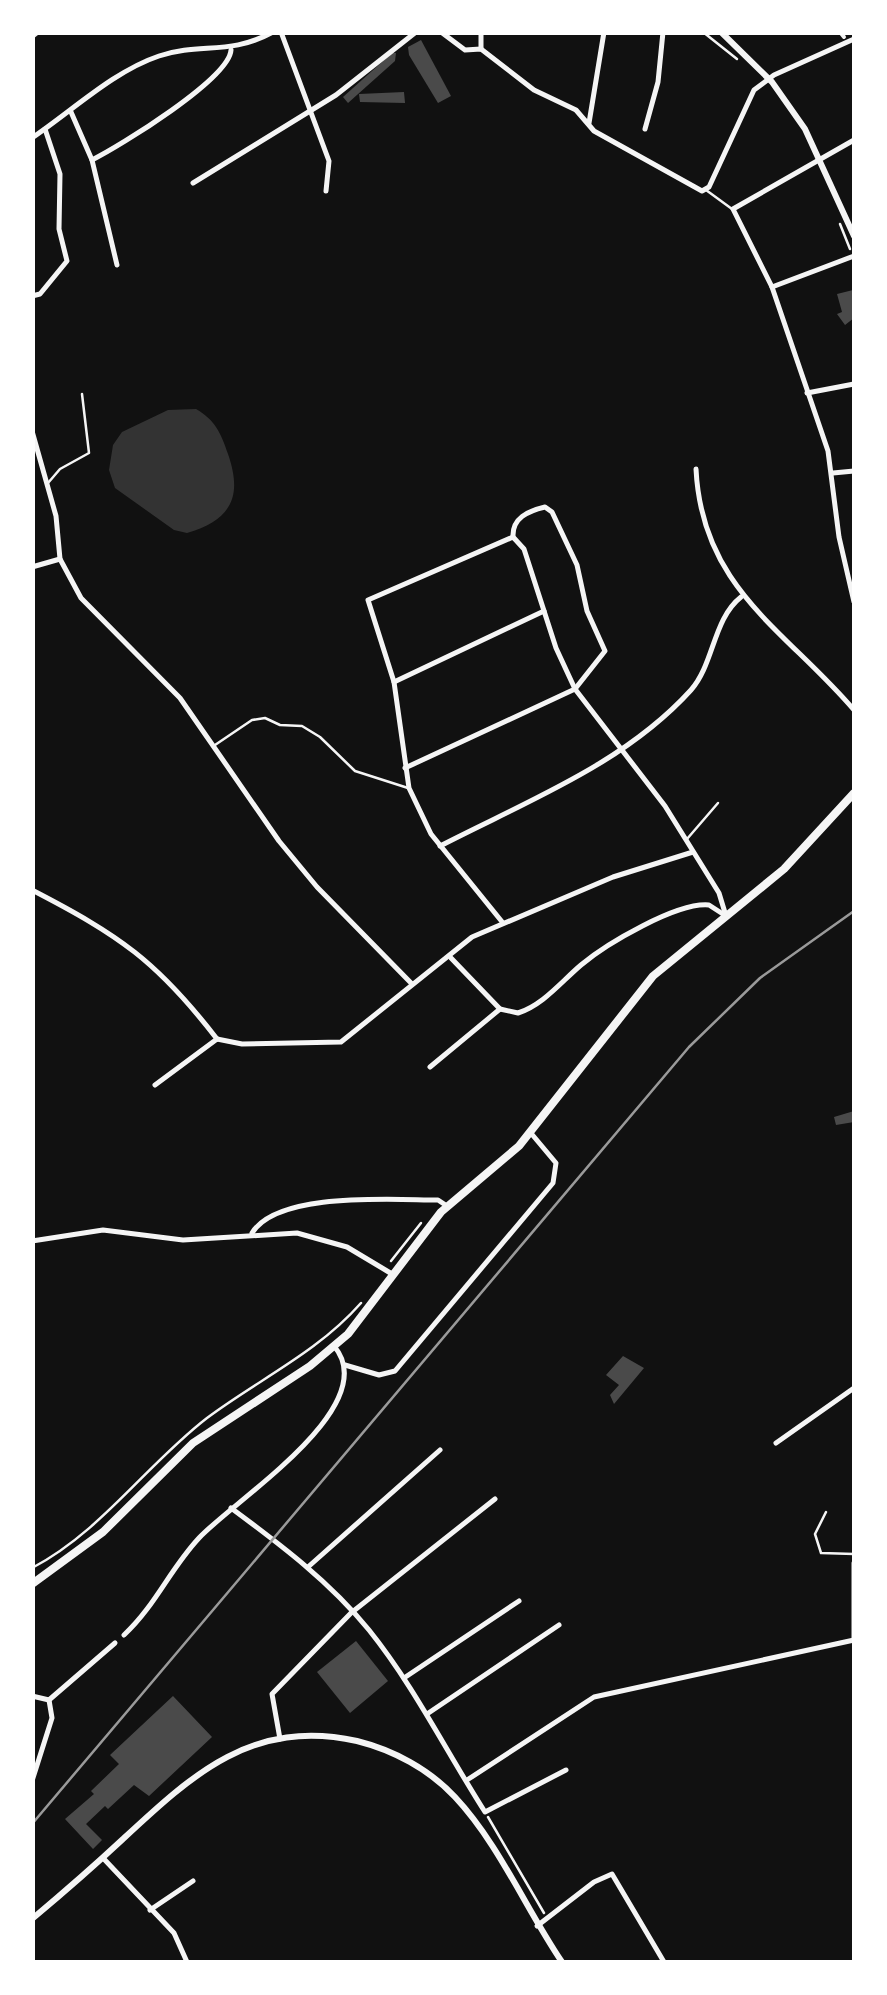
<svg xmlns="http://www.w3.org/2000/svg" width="887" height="1995" viewBox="0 0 887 1995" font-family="'Roboto Serif',serif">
	<rect width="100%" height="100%" fill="#111"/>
	<path fill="#333" d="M196 409C215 420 221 433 228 454 243 497 231 520 187 533L174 530 115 488 109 470 113 445 122 432 168 410Z"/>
	<g fill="#4a4a4a">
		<path d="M421 40 451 96 438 103 409 55 408 47Z"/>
		<path d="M392 53H396L395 61 348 103 343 97Z"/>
		<path d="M404 92 405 103 360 102 359 94Z"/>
		<path d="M853 290 854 318 845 325 837 314 842 312 837 294Z"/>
		<path d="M854 1111V1122L836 1125 834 1117Z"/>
		<path d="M623 1356 644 1368 614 1404 610 1395 619 1385 606 1375Z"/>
		<path d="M356 1641 388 1681 350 1713 317 1672Z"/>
		<path d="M173 1696 212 1737 149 1796 134 1785 108 1809 105 1806 86 1824 102 1840 93 1849 65 1819 94 1794 91 1791 119 1764 110 1755Z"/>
	</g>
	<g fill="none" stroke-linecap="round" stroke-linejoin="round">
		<g stroke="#f5f5f5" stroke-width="2.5">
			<path d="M703 32 737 59"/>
			<path d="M840 224 850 249"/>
			<path d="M391 1261 421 1223"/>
			<path d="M32 1568C102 1531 146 1465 207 1418 259 1379 317 1353 361 1303"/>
			<path d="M488 1817 544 1913"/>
		</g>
		<g stroke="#f5f5f5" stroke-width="2.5">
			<path d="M706 190 732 209"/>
			<path d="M48 483 60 469 89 453 82 394"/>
			<path d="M215 745 252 720 265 718 280 725 302 726 320 737 355 771 408 788"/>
			<path d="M687 839 718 803"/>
			<path d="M826 1512 815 1534 821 1553 854 1554"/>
		</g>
		<path stroke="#f5f5f5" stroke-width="4" d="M840 32 844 37"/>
		<g stroke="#f5f5f5" stroke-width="5">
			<path d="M281 32 329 161 326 191"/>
			<path d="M441 32 465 50 481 49 534 90 576 110 594 131 702 191 709 187 754 90 774 75 854 39"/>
			<path d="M481 49V32"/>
			<path d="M71 112 92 160 117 265"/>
			<path d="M589 123 604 32"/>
			<path d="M645 129 658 82 663 32"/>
			<path d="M32 138C72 111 114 71 159 56 201 42 229 56 273 32"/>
			<path d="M854 140 733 209 772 287 828 451 839 537 854 602"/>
			<path d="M92 160C120 146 229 79 231 50"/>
			<path d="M193 183 336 95 416 32"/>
			<path d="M772 287 854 256"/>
			<path d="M32 296 40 294 67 261 59 229 60 174 45 129"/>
			<path d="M807 393 854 384"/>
			<path d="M32 431 56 516 60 559 81 598 180 698 279 841 317 887 412 984"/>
			<path d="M696 469C702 589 786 630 854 710"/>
			<path d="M833 473 854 471"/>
			<path d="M32 567 60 559"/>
			<path d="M394 682 544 611"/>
			<path d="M405 768 575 689 605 651 587 611 577 565 552 512 545 507C528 511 512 518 513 537"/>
			<path d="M440 846C527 801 624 764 691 690 714 664 713 619 741 597"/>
			<path d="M32 890C119 935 157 961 217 1039"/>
			<path d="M503 923 431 834 409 788 394 682 368 600 513 537 524 549 556 648 575 689 665 806 719 893 726 916"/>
			<path d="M451 958 500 1009 518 1013C543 1005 561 982 581 965 606 944 677 902 709 905L726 916"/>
			<path d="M217 1039 242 1044 341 1042 472 937 613 877 693 852"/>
			<path d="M430 1067 500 1009"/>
			<path d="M155 1085 217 1039"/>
			<path d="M252 1233C278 1191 393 1200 438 1200L447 1206"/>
			<path d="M32 1241 103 1230 183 1240 297 1233 347 1247 392 1274"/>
			<path d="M345 1365 379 1375 395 1371 553 1183 556 1163 530 1132"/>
			<path d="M776 1443 854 1388"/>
			<path d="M231 1508C281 1545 330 1582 369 1630 414 1686 446 1751 485 1812L566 1770"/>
			<path d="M854 1563V1639"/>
			<path d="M308 1567 440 1450"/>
			<path d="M124 1635C156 1605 170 1569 199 1538 233 1501 385 1406 334 1346"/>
			<path d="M404 1678 519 1601"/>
			<path d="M32 1696 49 1700"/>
			<path d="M49 1700 115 1643"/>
			<path d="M427 1714 559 1625"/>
			<path d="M280 1739 272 1694 351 1613 495 1499"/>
			<path d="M467 1780 594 1697 854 1640"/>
			<path d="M32 1781 52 1718 49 1700"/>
			<path d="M103 1858 174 1933 187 1962"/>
			<path d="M150 1910 193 1881"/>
			<path d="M537 1926 594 1882 612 1874 664 1962"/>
		</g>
		<path stroke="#f5f5f5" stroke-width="6" d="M721 32 772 82 805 129 854 236"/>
		<g stroke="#f5f5f5" stroke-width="6">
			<path d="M32 36 37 32"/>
			<path d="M32 1919C63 1893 94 1866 123 1839 193 1774 253 1718 357 1741 393 1750 429 1769 455 1797 499 1844 526 1909 562 1962"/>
		</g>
		<path stroke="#f5f5f5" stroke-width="8" d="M32 1584 103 1532 193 1443 310 1366 348 1334 441 1212 519 1146 653 976 784 869 854 793"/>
		<path stroke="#9a9a9a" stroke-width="2.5" d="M32 1824 689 1047 760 978 854 911"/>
	</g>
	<rect width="887" height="1995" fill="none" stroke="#ffffff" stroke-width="70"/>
</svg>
